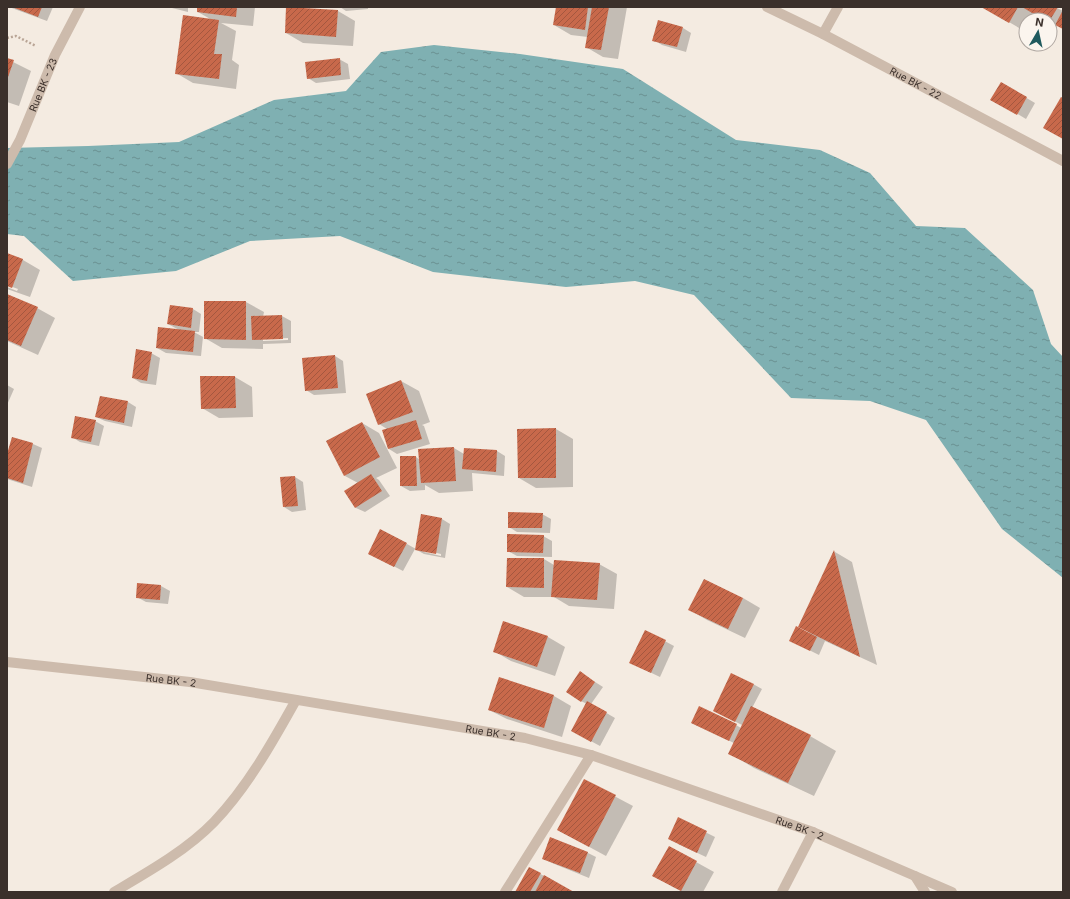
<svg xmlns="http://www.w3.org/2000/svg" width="1070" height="899" viewBox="0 0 1070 899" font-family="Inter,sans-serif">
	<defs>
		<pattern id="water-ripples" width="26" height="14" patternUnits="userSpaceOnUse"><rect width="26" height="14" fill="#7fb0b2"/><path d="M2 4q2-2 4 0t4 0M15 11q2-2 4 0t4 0" fill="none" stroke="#699091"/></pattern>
		<pattern id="building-hatch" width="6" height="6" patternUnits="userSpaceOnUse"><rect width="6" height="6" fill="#c8694b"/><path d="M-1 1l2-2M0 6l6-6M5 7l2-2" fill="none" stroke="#a4573f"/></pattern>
	</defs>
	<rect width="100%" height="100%" fill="#f4ebe1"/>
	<path fill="url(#water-ripples)" d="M434 45 520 54 623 69 736 140 820 150 870 173 916 226 965 228 1033 290 1051 344 1063 357V578L1002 529 926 420 870 401 791 398 694 295 635 281 566 287 433 272 340 236 250 241 176 271 73 281 24 236 7 234V148L88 146 179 142 274 100 346 91 381 52Z"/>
	<g fill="#0003" fill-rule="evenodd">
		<path d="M9 7H53L47 21Z"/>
		<path d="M168 7H188V12Z"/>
		<path d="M198 7H255L253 26 221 23 236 31 232 60 239 65 236 89 193 83 176 73 212 20 198 12Z"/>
		<path d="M340 7H368V9L346 11Z"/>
		<path d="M557 7H627L618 59 603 57 586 47 588 37 571 35 554 25Z"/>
		<path d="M983 7H1055L1063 11V28L1050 22V20H1046L1037 15 1034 20H1026V32Z"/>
		<path d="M287 8 338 11 355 21 353 46 303 43 286 33Z"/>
		<path d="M683 28 691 33 686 52 662 45 654 40Z"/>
		<path d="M7 59 31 71 19 106 7 102Z"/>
		<path d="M339 59 348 64 350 79 316 83 308 78Z"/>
		<path d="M1001 83 1035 103 1026 119 992 99Z"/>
		<path d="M7 254 23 260 40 270 30 297 7 289V287L17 291 18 289 7 285Z"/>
		<path d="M7 295 37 308 55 318 38 355 7 341Z"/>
		<path d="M205 302H246L264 312 263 317 282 316 291 321V343L263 344V349L222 348 203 337 201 356 166 353 157 348 179 330 168 324 170 306 193 309 201 314 199 332H194L205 338ZM288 338V340L263 341V339Z"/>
		<path d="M151 353 160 358 156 385 141 383 133 378Z"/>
		<path d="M335 356 343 361 346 393 314 395 306 390Z"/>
		<path d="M235 377 252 387 253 417 219 418 202 408Z"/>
		<path d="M401 381 419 391 430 422 422 425 424 426 430 444 397 454 389 449 387 429 379 424Z"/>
		<path d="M7 385 14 389 7 405Z"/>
		<path d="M128 402 136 407 132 427 105 421 96 417Z"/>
		<path d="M95 421 104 426 99 446 80 442 72 437Z"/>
		<path d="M362 423 379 433 397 468 376 478 379 480 390 496 365 512 356 508 345 492 358 483 345 476 327 441Z"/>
		<path d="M556 429 573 439V487L536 488 519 478Z"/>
		<path d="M12 438 33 444 42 448 32 487 7 479V458Z"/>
		<path d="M454 448 464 454 497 451 505 456 504 476 472 473 473 491 439 493 425 485V490L410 491 401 486 416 457 420 460Z"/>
		<path d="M295 477 303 482 306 510 292 512 284 507Z"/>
		<path d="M542 514 551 519 550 533 517 532 509 527Z"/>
		<path d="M422 516 442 519 450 524 445 558 424 554 415 549 403 571 378 558 407 544 416 549ZM424 550 441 554V556L424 552Z"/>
		<path d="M543 536 552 541V557L517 556 508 551Z"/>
		<path d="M835 552 852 562 877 665 825 641 819 655 799 645 809 632 799 626Z"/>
		<path d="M544 559 554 565 599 564 617 574 614 609 569 606 554 597H524L507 587Z"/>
		<path d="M138 584 161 586 170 591 168 604 146 602 137 597Z"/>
		<path d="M743 598 760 608 745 638 707 620 690 610Z"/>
		<path d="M504 622 548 637 565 647 555 676 511 661 494 651Z"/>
		<path d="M646 631 674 646 660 677 639 667Z"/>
		<path d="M581 673 603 687 591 704 615 718 600 746 572 731 587 704 581 701Z"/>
		<path d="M499 679 554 696 571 706 562 737 507 719 489 710Z"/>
		<path d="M753 684 762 689 752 708 810 736 836 751 814 796 754 768 729 753 734 743 692 723 736 725 741 728 742 725 714 711Z"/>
		<path d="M584 780 633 806 606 856 558 830Z"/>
		<path d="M679 819 715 837 706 857 678 844Z"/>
		<path d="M551 838 588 853 596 857 589 878 552 863 543 858Z"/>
		<path d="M669 847 714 872 703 892H683L671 886Z"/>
		<path d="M530 868 572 892H516Z"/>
	</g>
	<g fill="url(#building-hatch)">
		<path d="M12 7H42L38 17Z"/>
		<path d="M197 7H237L236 17 197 12Z"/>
		<path d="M286 7 338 10 336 37 285 33Z"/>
		<path d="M556 7H588L585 30 553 25Z"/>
		<path d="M592 7H609L601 50 585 48Z"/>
		<path d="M981 7H1018L1009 23Z"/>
		<path d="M1022 7H1058L1050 20H1044Z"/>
		<path d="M1063 10V29L1055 25Z"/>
		<path d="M183 15 219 20 214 54H222L219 79 175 74Z"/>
		<path d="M658 20 683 27 677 47 652 41Z"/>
		<path d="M7 58 14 60 7 80Z"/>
		<path d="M340 58 341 75 307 79 305 62Z"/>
		<path d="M1001 82 1027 97 1017 115 990 100Z"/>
		<path d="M1061 97 1063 98V139L1043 128Z"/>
		<path d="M7 253 23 259 12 288 7 286Z"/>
		<path d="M7 294 38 307 21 346 7 340Z"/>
		<path d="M204 301H246V340L204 339Z"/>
		<path d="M170 305 193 308 191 328 167 324Z"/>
		<path d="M282 315 283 339 252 340 251 316Z"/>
		<path d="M158 327 195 331 193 352 156 348Z"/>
		<path d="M136 349 152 352 147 381 132 378Z"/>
		<path d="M335 355 338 388 305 391 302 358Z"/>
		<path d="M200 376H235L236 408 201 409Z"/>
		<path d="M401 380 413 412 378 425 366 394Z"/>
		<path d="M100 396 128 401 124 423 95 417Z"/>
		<path d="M75 416 96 420 91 442 71 438Z"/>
		<path d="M416 420 422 439 388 449 382 430Z"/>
		<path d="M362 422 380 457 344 476 326 441Z"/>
		<path d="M556 428V478H518L517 429Z"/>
		<path d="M12 437 33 443 23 483 7 478V454Z"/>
		<path d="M454 447 456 481 421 483 418 449Z"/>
		<path d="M464 448 497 450 496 472 462 469Z"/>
		<path d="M400 456H416L417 486H400Z"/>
		<path d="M371 474 382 491 355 508 344 491Z"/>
		<path d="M295 476 298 506 283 507 280 477Z"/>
		<path d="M508 512 543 513 542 528H508Z"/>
		<path d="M421 514 442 518 436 554 415 550Z"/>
		<path d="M380 529 407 543 394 567 368 554Z"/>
		<path d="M507 534 544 535 543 553 507 552Z"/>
		<path d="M834 550 860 657 798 627Z"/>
		<path d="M507 558H544V588L506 587Z"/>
		<path d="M554 560 600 563 597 600 551 597Z"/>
		<path d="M704 579 743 598 728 629 688 610Z"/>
		<path d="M137 583 161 585 160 600 136 598Z"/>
		<path d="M503 621 548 636 537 667 493 652Z"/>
		<path d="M796 626 817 637 810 651 789 641Z"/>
		<path d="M645 630 666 640 651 673 629 663Z"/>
		<path d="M580 671 595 682 581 702 566 692Z"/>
		<path d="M731 673 754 684 735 722 713 711Z"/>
		<path d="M499 677 554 695 544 728 488 710Z"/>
		<path d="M587 701 607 712 591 742 571 731Z"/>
		<path d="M699 706 737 724 729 741 691 723Z"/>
		<path d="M751 706 811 735 788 783 728 754Z"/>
		<path d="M584 779 616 795 589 847 557 830Z"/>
		<path d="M678 817 707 831 697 853 668 839Z"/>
		<path d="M550 837 588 852 580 873 542 859Z"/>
		<path d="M669 846 697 861 681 891 652 876Z"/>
		<path d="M529 867 541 873 530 892H515Z"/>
		<path d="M544 875 574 892H535Z"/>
	</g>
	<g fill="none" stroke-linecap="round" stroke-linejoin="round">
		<path stroke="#b9a596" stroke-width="2.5" stroke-dasharray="2 2" stroke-linecap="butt" d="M7 38 16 36 36 46"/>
		<g stroke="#cdbbac" stroke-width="10">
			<path id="s1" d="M767 7 823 34 1063 161"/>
			<path d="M823 34 838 7"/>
			<path id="s2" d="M7 164 20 140 55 55 80 7"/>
			<path id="s3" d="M7 662 190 682 525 738 591 755 813 832 952 892"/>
			<path d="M915 876 925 892"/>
			<path d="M114 892C148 872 187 850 214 822 248 786 272 743 296 700"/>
			<path d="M505 892 591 755"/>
			<path d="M782 892 813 832"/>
		</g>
	</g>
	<g text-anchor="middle" stroke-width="3" stroke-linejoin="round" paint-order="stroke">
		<g font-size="10" fill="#3b302b" stroke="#fbf5ee">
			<text dy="4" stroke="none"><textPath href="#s1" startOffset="167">Rue BK - 22</textPath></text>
			<text dy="4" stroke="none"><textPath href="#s2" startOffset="87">Rue BK - 23</textPath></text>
			<text dy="4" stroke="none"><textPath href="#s3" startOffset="165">Rue BK - 2</textPath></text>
			<text dy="4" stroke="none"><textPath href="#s3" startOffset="489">Rue BK - 2</textPath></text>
			<text dy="4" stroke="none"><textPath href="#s3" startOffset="813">Rue BK - 2</textPath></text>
		</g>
	</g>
	<rect width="1070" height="899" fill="none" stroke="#3b302b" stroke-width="16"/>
	<g transform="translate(1038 32) rotate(9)"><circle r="19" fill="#fbf5ee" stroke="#aea6a0"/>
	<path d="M0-3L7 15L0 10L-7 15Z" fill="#1f5a5e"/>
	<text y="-6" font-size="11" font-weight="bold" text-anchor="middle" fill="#3b302b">N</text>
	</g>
</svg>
